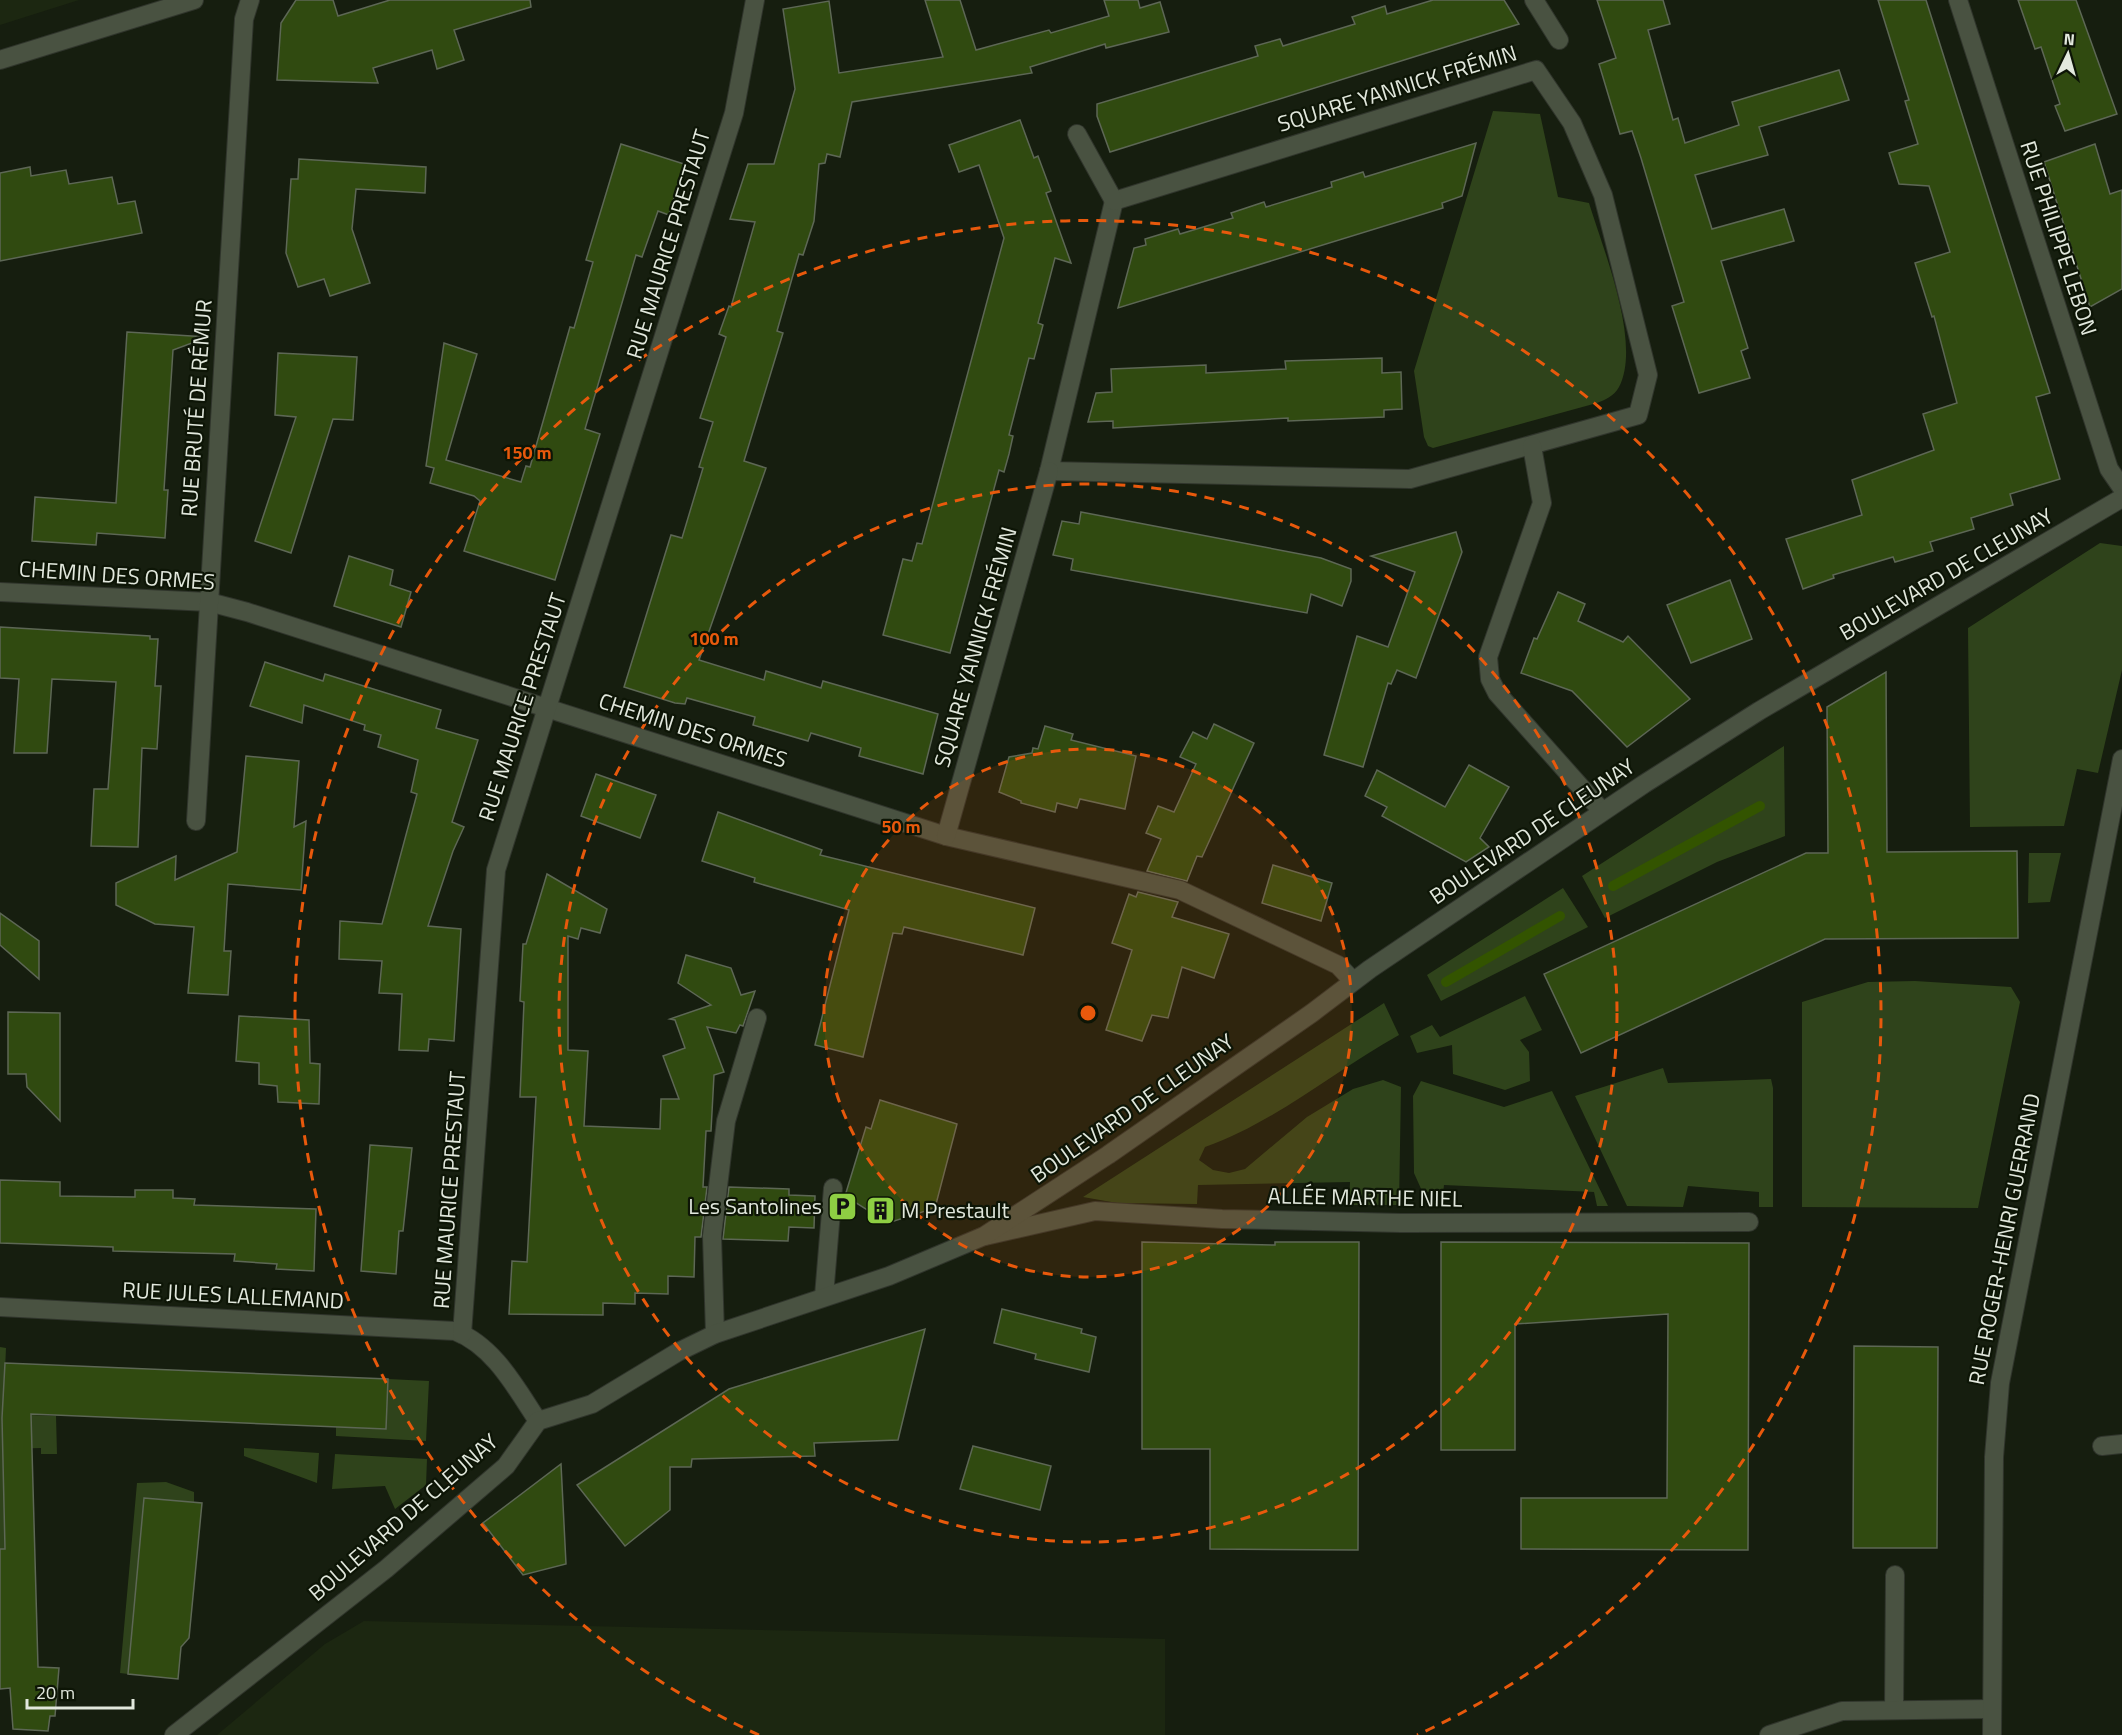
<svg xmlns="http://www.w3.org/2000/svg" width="2122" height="1735" viewBox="0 0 2122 1735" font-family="'Titillium Web',sans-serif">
	<rect width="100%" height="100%" fill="#161e0f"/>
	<g fill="#1c2711">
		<path d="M0 0H79L0 25Z"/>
		<path d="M364 1621 1165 1639V1735H217L325 1644Z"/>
	</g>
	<g fill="#2f431b">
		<path d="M1493 111 1540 114 1558 197 1589 203C1603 249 1642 343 1619 387 1614 396 1605 400 1597 403L1433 448 1428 446 1424 437 1414 371Z"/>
		<path d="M2100 543 2122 546V670L2098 773 2077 769 2064 826 1970 827 1968 628Z"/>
		<path d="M1784 746 1785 836 1717 862 1605 918 1582 876Z"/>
		<path d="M2029 853H2061L2050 902 2028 903Z"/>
		<path d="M1563 888 1588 927 1441 1001 1427 975Z"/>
		<path d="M1915 981 2011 987 2020 1002 1978 1208 1802 1207V1002L1868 982Z"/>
		<path d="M1525 996 1542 1030 1520 1040 1529 1052 1530 1081 1505 1090 1453 1074 1452 1045 1417 1053 1410 1036 1432 1025 1440 1037Z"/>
		<path d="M1384 1003 1399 1035C1334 1071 1276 1122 1205 1147L1199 1160 1213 1170 1229 1173 1245 1169 1307 1117 1353 1089 1383 1080 1401 1087 1399 1205H1349L1350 1182 1198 1185 1197 1204 1117 1203 1083 1197Z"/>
		<path d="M1663 1068 1668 1083 1771 1079 1773 1088V1207H1759V1192L1688 1186 1683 1207 1627 1206 1575 1096Z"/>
		<path d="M1421 1081 1504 1107 1552 1091 1608 1206H1597L1594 1192 1444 1185 1443 1194 1422 1191 1414 1173 1413 1096Z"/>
		<path d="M0 1347 6 1348 3 1414 56 1416 57 1454H41V1448L3 1449 5 1549H0Z"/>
		<path d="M388 1379 429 1381 426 1441 336 1436V1427L386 1429Z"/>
		<path d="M244 1448 319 1453 317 1483 244 1456Z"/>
		<path d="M335 1454 427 1459 426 1485 395 1509 385 1486 332 1489Z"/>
		<path d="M166 1482 194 1492V1502L144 1499 128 1674 120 1673 137 1483Z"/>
	</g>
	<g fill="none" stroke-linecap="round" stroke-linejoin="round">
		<g stroke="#335400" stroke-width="10">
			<path d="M1613 886 1760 806"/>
			<path d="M1446 982 1560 916"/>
		</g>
	</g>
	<g fill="#304a10" stroke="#5d6755" stroke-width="1.5">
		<path d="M296 0H333L338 16 390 0H530L531 7 454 30 464 60 437 69 432 50 373 68 378 83 277 80 281 23Z"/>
		<path d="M925 0H960L976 50 1049 30 1051 33 1109 16 1104 0H1138L1140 8 1160 2 1169 32 1106 48 1105 44 1030 67 1032 73 852 102 840 157 827 154 825 163 819 164 814 221 803 255 799 254 777 331 783 333 744 461 766 468 699 660 764 680 766 671 821 688 823 681 938 714 923 774 859 756 861 748 811 733 808 741 753 725 755 717 687 698 685 704 675 703 624 687 671 535 682 538 703 468 699 467 713 422 700 418 726 337 719 334 729 306 731 307 755 222 730 219 748 164H774L795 89 783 9 829 1 839 73 943 57Z"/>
		<path d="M1433 0H1504L1519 24 1110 152 1097 116V104L1258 56 1255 46 1280 39 1283 46 1355 24 1352 17 1385 6 1387 14Z"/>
		<path d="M1597 0H1663L1670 24 1648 30 1673 120 1678 118 1685 143 1739 125 1732 102 1839 70 1849 100 1759 127 1768 155 1695 175 1712 229 1784 209 1794 241 1721 261 1748 348 1741 351 1750 378 1699 393 1672 306 1684 302 1641 158 1632 131 1620 134 1599 64 1616 58Z"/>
		<path d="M1878 0H1926L2050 393 2036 397 2060 479 2010 494 2013 505 1971 518 1974 529 1930 542 1933 551 1895 562 1893 557 1833 575 1834 578 1803 589 1786 539 1862 515 1852 480 1934 450 1923 414 1957 403 1934 316 1932 317 1915 263 1950 252 1929 186 1899 184 1889 153 1918 144 1905 101 1909 100Z"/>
		<path d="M2018 0H2076L2117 114 2065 131 2055 106 2060 104 2041 47 2035 49Z"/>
		<path d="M1020 120 1034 158 1038 156 1051 191 1046 193 1071 263 1055 258 1038 323 1043 325 1034 359 1029 358 1009 435 1013 436 1009 454 1004 472 999 470 950 653 883 635 903 559 912 561 917 543 922 544 1004 238 979 165 959 172 949 145Z"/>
		<path d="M1476 143 1462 196 1442 203 1443 208 1118 308 1134 248 1146 245 1145 239 1178 229 1180 234 1233 218 1231 213 1264 202 1266 207 1332 187 1331 182 1363 172 1365 177Z"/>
		<path d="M621 144 684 164 669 215 658 211 642 257 636 255 585 429 600 434 555 580 464 551 480 501 474 496 430 483 434 468 426 466 444 343 477 354 446 460 521 482 526 466 530 467 570 327 574 328 593 262 586 260Z"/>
		<path d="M2095 144 2110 194 2122 190V289L2090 307 2044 162Z"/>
		<path d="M299 159 426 167 425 193 356 189 352 229 370 283 330 296 324 279 298 287 286 253 291 179H298Z"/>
		<path d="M30 167 31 176 66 170 69 184 112 177 118 204 135 201 142 233 0 261V173Z"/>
		<path d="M127 332 208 337 173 350 164 490H168L165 538 97 533 96 545 32 541 35 497 116 503Z"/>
		<path d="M278 353 357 357 353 420 333 419 291 553 255 541 296 417 275 415Z"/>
		<path d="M1382 358V373L1401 372 1402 409 1384 410V417L1288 421V418L1113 428V421L1088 422 1096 393 1112 392 1111 369 1206 365V373L1286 369 1285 361Z"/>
		<path d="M1081 512 1321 558 1351 569V581L1342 606 1311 594 1307 613 1071 570 1073 559 1053 555 1062 521 1079 524Z"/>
		<path d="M1456 532 1462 552 1416 678 1397 670 1391 684 1388 683 1363 767 1324 755 1357 636 1388 647 1415 572 1371 556Z"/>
		<path d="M349 556 393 570 390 585 411 592 401 627 334 606Z"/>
		<path d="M1730 580 1752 639 1691 663 1667 605Z"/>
		<path d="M1558 592 1585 604 1578 621 1623 642 1628 636 1690 699 1627 747 1572 691 1521 673 1534 638 1537 639Z"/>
		<path d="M0 627 150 636V639H158L155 686H161L157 749 142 748 138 847 91 846 94 789H108L116 682 52 679 47 753H14L19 679 0 678Z"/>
		<path d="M265 662 323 681 325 674 441 710 436 728 478 740 452 822 464 827 453 851 428 926 461 929 454 1041 429 1039 428 1051 399 1050 402 994 379 993 382 961 339 959 340 921 382 924 417 794 411 792 418 760 378 747 381 735 364 730 365 725 304 705 302 723 250 706Z"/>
		<path d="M1886 672 1887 852 2017 851 2018 938 1825 939 1581 1053 1544 974 1806 853H1828L1827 707Z"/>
		<path d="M1214 724 1254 743 1236 782 1202 857 1197 856 1187 881 1147 871 1161 839 1146 833 1158 806 1174 812 1196 764 1180 757 1193 732 1207 739Z"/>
		<path d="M1045 726 1073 734 1071 740 1136 756 1125 809 1080 799 1077 808 1057 803 1055 812 1021 803V801L999 792 1009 757 1032 753 1033 748 1038 749Z"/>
		<path d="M246 756 299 761 294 827 306 821 301 890 228 884 224 951H231L228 995 188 993 194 927 155 924 116 905V883L176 856 175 880 237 852Z"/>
		<path d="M1469 765 1509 787 1480 838 1489 847 1466 862 1382 816 1387 807 1365 796 1377 770 1445 807Z"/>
		<path d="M596 774 656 795 640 838 581 816Z"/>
		<path d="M718 812 822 850 820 855 1035 908 1023 955 904 927 902 934 893 933 863 1057 815 1045 849 910 754 882 755 878 702 861Z"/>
		<path d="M1273 865 1332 883 1321 921 1262 903Z"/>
		<path d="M547 874 607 909 600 933 581 928 578 939 568 936V1050L588 1051 584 1126 660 1129 661 1099H679L663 1056 685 1048 675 1020 670 1019 711 1005 678 983 686 955 731 968 741 995 755 991 743 1026 740 1025 736 1033 707 1027 724 1072 714 1075 711 1131H706L703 1187H707L701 1237H695L694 1277 668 1276V1294L635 1293V1304L603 1303V1315L509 1314 512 1261 527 1262 536 1097H520L524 1002 520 1001 523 944H526Z"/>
		<path d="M1138 892 1178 902 1172 917 1229 934 1214 978 1182 967 1168 1018 1152 1015 1142 1041 1106 1030 1132 950 1112 943 1129 894 1136 897Z"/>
		<path d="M0 913 39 941V979L0 945Z"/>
		<path d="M8 1012 60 1013V1121L27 1087 26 1074H8Z"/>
		<path d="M239 1016 309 1020 310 1063 320 1064 319 1104 278 1102 277 1086 259 1084V1063L236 1061Z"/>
		<path d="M880 1100 957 1124 935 1208 888 1223 845 1196 866 1127 871 1129Z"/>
		<path d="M370 1145 412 1148 403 1231H399L396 1274 361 1271Z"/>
		<path d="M0 1180 60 1182V1196L135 1197V1190H173V1198L195 1199 194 1205 316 1209 314 1271 276 1269 277 1264 234 1261 235 1254 113 1251V1247L0 1243Z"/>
		<path d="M729 1187 789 1189V1195L815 1196 814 1228 789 1227 788 1241 723 1239Z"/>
		<path d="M1142 1242 1275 1245V1242H1359L1358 1550 1210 1549V1449H1142Z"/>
		<path d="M1441 1242 1749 1243 1748 1550 1521 1549V1498H1667L1668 1314 1515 1324V1450H1441Z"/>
		<path d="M1002 1309 1082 1329 1081 1333 1096 1337 1089 1372 1035 1359 1036 1354 994 1343Z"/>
		<path d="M925 1329 898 1440 814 1443 815 1456 692 1459 691 1467H670V1510L625 1546 577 1485 729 1389Z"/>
		<path d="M1854 1346 1938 1347 1937 1548H1853Z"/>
		<path d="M5 1363 388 1379 386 1429 31 1414 38 1667 59 1668 55 1716H50L48 1731 13 1729 10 1688 0 1689V1549H5L2 1418Z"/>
		<path d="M973 1446 1051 1466 1040 1510 960 1489Z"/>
		<path d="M561 1464 566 1564 523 1575 483 1523Z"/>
		<path d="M144 1498 202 1503 189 1638 181 1647 178 1679 128 1674Z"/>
	</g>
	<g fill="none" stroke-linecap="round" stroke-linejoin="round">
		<defs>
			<g id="lane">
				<path d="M824 1296 833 1188"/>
				<path d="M715 1334 712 1236 726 1121 757 1018"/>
				<path d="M2102 1446 2122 1444"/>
				<path d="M1894 1710 1895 1575"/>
			</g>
			<g id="street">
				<path d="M1534 0 1559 40"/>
				<path d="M1958 0 2109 469 2122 488"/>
				<path d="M0 60 194 0"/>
				<path d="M1536 70 1572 123 1603 195 1648 375 1638 415 1410 479 1049 471 1114 201Z"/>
				<path d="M1077 134 1114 201"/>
				<path d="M1532 446 1542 503 1488 657 1490 679 1497 693 1602 811"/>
				<path d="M0 592 209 602 247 612 946 836 1180 890 1338 965 1353 981"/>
				<path d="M196 821 244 19 250 0"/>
				<path d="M946 836 1049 471"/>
				<path d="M985 1236 1095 1211 1222 1219 1401 1223 1749 1222"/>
				<path d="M0 1307 455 1331C494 1346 516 1388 538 1421"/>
				<path d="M462 1334 496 870 734 113 755 0"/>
				<path d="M1769 1735 1842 1711 1992 1709"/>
				<path d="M1992 1735 1994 1457 2000 1383 2122 759"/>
			</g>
			<path id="secondary" d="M174 1735 386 1569 506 1466 538 1421 592 1404 678 1352 715 1334 889 1276 984 1236 1108 1155 1312 1013 1370 969 1644 784 1759 711 2122 498"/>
		</defs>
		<use href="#lane" stroke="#30352c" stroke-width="20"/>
		<use href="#street" stroke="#30352c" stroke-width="20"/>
		<use href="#secondary" stroke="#30352c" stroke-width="20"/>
		<use href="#lane" stroke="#495241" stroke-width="18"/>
		<use href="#street" stroke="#495241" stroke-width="18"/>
		<use href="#secondary" stroke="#495241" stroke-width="18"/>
	</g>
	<circle cx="1088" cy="1013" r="264" fill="#e8590c" fill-opacity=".12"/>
	<g fill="none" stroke="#e8590c" stroke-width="3" stroke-dasharray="10 8">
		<circle cx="1088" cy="1013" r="264"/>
		<circle cx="1088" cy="1013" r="529"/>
		<path d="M759 1735A793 793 0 1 1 1417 1735"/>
	</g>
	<defs>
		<symbol id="parking-square" viewBox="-11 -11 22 22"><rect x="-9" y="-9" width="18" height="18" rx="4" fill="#8ece43" stroke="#0d1506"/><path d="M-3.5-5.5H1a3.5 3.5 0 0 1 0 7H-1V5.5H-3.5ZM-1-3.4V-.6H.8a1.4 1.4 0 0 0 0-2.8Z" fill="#111"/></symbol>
		<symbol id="building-square" viewBox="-11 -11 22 22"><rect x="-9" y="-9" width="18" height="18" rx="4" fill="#8ece43" stroke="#0d1506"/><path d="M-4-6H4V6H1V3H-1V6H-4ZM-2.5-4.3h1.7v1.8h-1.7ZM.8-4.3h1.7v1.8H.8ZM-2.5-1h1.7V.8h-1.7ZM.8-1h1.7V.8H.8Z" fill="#111"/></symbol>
	</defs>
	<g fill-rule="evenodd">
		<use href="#parking-square" x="826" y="1190" width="33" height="33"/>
		<use href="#building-square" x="864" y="1194" width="33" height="33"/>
	</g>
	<g text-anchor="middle" stroke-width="4.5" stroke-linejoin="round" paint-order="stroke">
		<g font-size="22" fill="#e2e8dd" stroke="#0d1506">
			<text transform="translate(1397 88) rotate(-17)" y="8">SQUARE YANNICK FRÉMIN</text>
			<text transform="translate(2059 238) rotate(72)" y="8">RUE PHILIPPE LEBON</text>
			<text transform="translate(668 244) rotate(-73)" y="8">RUE MAURICE PRESTAUT</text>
			<text transform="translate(196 408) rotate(-86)" y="8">RUE BRUTÉ DE RÉMUR</text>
			<text transform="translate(1946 574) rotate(-30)" y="8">BOULEVARD DE CLEUNAY</text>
			<text transform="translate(117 575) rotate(4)" y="8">CHEMIN DES ORMES</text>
			<text transform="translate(975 647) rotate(-74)" y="8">SQUARE YANNICK FRÉMIN</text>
			<text transform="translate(522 707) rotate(-72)" y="8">RUE MAURICE PRESTAUT</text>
			<text transform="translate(693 730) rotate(18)" y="8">CHEMIN DES ORMES</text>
			<text transform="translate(1532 831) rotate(-34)" y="8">BOULEVARD DE CLEUNAY</text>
			<text transform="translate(1132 1108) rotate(-35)" y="8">BOULEVARD DE CLEUNAY</text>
			<text transform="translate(449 1190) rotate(-86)" y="8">RUE MAURICE PRESTAUT</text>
			<text transform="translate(1365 1197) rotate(1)" y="8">ALLÉE MARTHE NIEL</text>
			<text transform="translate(2004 1239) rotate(-79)" y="8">RUE ROGER-HENRI GUERRAND</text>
			<text transform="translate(233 1295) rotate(3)" y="8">RUE JULES LALLEMAND</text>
			<text transform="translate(403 1517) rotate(-41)" y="8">BOULEVARD DE CLEUNAY</text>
		</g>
		<g font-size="22" fill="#e2e8dd" stroke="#0d1506" text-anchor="end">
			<text x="822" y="1214">Les Santolines</text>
			<text x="901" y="1218" text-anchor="start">M Prestault</text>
		</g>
	</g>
	<circle cx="1088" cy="1013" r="9" fill="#e8590c" stroke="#0d1506" stroke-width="3"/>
	<g font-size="18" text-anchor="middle" font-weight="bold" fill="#e8590c" stroke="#0d1506" stroke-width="4.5" stroke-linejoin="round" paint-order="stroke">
		<text x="527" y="459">150 m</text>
		<text x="714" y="645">100 m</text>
		<text x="901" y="833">50 m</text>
	</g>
	<g transform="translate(2068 54) rotate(5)" stroke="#0d1506" stroke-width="4.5" paint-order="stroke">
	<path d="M0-4.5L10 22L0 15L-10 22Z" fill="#e2e8dd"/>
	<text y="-9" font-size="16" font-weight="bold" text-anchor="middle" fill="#e2e8dd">N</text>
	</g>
	<path d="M27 1699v9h106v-9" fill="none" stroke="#e2e8dd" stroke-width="3"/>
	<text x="36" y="1699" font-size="18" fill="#e2e8dd" stroke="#0d1506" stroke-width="4.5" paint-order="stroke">20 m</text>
</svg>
